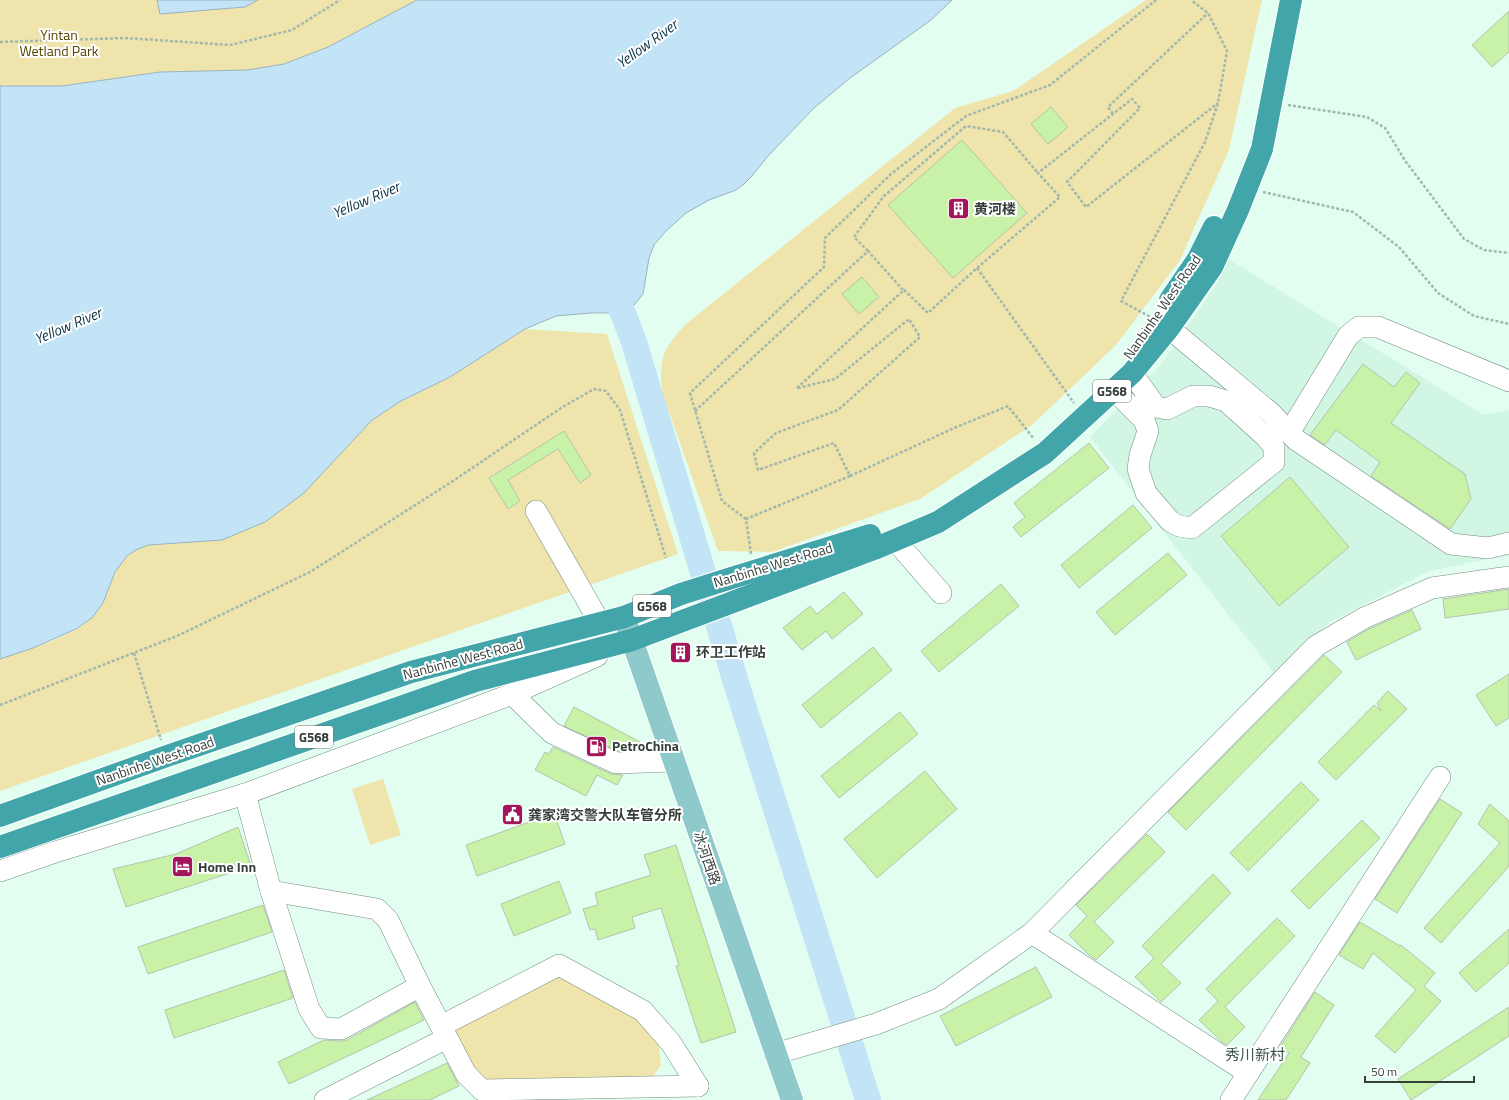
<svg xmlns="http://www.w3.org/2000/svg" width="1509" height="1100" viewBox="0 0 1509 1100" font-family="'Titillium Web','Noto Sans SC',sans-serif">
	<rect width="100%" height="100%" fill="#e2fef1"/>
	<path fill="#d1f6e4" d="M1228 259 1484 415 1509 410V555L1429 571 1328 623 1277 677 1090 437 1163 362 1221 277Z"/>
	<g fill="#efe4ab">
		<path d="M0 0H417L328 47 284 64 248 70 160 72 62 86H0Z"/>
		<path d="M1146 0H1262L1229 150 1180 260 1116 345 1032 425 920 499 772 552 718 551 663 395C658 361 662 349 686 324L955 108 1013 91Z"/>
		<path d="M525 329 607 334 678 554 0 791V659C25 651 74 636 92 618 118 591 104 561 148 545L347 446 372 420 401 401 450 377Z"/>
		<path d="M383 779 401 835 370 845 352 789Z"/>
		<path d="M555 974 640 1019 659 1045 661 1065 648 1083 489 1082 472 1072 454 1026Z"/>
	</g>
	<g fill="#c3e4f6" stroke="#98b3be">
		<path d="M157 0H258L245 7 160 14Z"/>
		<path d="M417 0H952L931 20 850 78 814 108 768 156 752 176 744 184 736 190 709 200 686 213 666 231 654 245 649 258 643 294 634 305 623 313H591L556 316 525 329 450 377 401 401 372 420 304 493 265 522 222 540 148 545 136 550 127 556 115 572 103 603 92 618 76 629 33 648 0 659V86H62L160 72 248 70 284 64 328 47Z"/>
	</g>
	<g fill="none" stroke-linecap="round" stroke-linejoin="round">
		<path stroke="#c3e4f6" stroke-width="26" d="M606 281 623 313 634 342 737 686 868 1100"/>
	</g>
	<g fill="#c8f2a7" stroke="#b6c3ac">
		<path d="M1509 11V52L1492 67 1472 45Z"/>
		<path d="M1051 107 1068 127 1048 144 1031 124Z"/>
		<path d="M962 140 1027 213 953 278 888 205Z"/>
		<path d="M862 277 879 297 859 314 842 294Z"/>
		<path d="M1363 364 1394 387 1406 372 1420 383 1391 423 1465 474 1471 499 1450 529 1371 476 1380 462 1336 430 1325 445 1310 435Z"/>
		<path d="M564 431 591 475 580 483 558 449 508 480 520 501 508 509 489 478Z"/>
		<path d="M1089 443 1109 468 1021 537 1013 527 1025 517 1014 503Z"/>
		<path d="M1290 477 1349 547 1279 606 1221 536Z"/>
		<path d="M1133 505 1152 528 1079 588 1061 565Z"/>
		<path d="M1168 553 1187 575 1115 635 1096 612Z"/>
		<path d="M1001 584 1019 606 939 672 921 651Z"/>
		<path d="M1509 589V609L1445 618 1443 599Z"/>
		<path d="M844 592 863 614 832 639 826 631 802 650 783 628 810 606 817 614Z"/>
		<path d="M1412 610 1421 629 1356 660 1347 642 1369 629Z"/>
		<path d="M873 647 892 670 821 728 802 705Z"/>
		<path d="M1324 655 1342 672 1186 830 1168 812Z"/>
		<path d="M1509 674V718L1496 726 1476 695Z"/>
		<path d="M1388 691 1407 709 1336 780 1318 762 1374 705 1381 711 1377 703Z"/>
		<path d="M574 707 640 742 636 750 618 751 564 726Z"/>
		<path d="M900 712 918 734 839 798 821 776Z"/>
		<path d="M553 747 611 774 623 775 617 785 597 775 586 796 535 770 545 752 549 754Z"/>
		<path d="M925 771 957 809 877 878 844 839Z"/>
		<path d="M1301 782 1319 800 1248 871 1230 853Z"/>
		<path d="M1440 799 1462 813 1397 913 1375 899Z"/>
		<path d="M1490 804 1509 821V866L1441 943 1424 928 1500 843 1478 824Z"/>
		<path d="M554 813 565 844 477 876 466 845Z"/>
		<path d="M1362 820 1380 838 1309 909 1291 891Z"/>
		<path d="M238 827 251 866 126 907 113 869 176 854Z"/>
		<path d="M1147 834 1165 852 1094 922 1114 942 1096 960 1090 956 1069 935 1087 916 1076 905Z"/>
		<path d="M676 845 736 1032 701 1043 676 966 679 965 661 908 632 917 635 928 598 940 595 929 590 930 583 909 598 905 595 893 651 875 644 855Z"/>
		<path d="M1213 874 1231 893 1161 964 1181 983 1161 1002 1135 977 1154 958 1142 946Z"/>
		<path d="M559 881 571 913 514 936 501 904Z"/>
		<path d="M263 905 272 932 148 974 138 947Z"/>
		<path d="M1277 918 1295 936 1225 1007 1245 1027 1227 1045 1221 1041 1199 1020 1218 1001 1206 989Z"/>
		<path d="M1360 922 1400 946 1401 945 1435 973 1424 986 1441 1001 1395 1053 1375 1036 1416 990 1373 953 1363 969 1339 955Z"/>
		<path d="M1509 929V963L1476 992 1459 973Z"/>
		<path d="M1036 967 1052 997 956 1046 940 1016Z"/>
		<path d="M284 970 293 998 174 1038 165 1010Z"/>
		<path d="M1315 992 1334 1005 1301 1057 1310 1063 1286 1100H1258L1289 1053 1280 1047Z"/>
		<path d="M415 1002 424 1020 289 1084 278 1062 324 1040 340 1041 347 1040Z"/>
		<path d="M1509 1007V1036L1411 1100 1398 1079Z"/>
		<path d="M447 1063 459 1086 430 1100H367Z"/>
	</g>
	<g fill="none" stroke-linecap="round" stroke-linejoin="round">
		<defs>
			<g id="minor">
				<path d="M1169 328 1272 414 1295 439 1451 544 1488 548 1509 543"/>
				<path d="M1114 390 1144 420 1148 431 1140 455 1138 469 1146 493 1170 521 1179 526 1192 528 1274 462V447L1266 437 1226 401 1209 396H1193L1167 409 1156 407 1132 373"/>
				<path d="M1289 433 1348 336 1359 327H1378L1509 381"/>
				<path d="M536 511 600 623"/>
				<path d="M895 540 941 593"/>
				<path d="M512 694 552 733 616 763 673 761"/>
				<path d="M245 794 271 891 309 1009 321 1028 341 1029 420 986"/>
				<path d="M0 871 55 852 245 794 512 694 597 656"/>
				<path d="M271 891 377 909 388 920 420 986 466 1074 482 1090 698 1086"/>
				<path d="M441 1026 559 965 643 1011 671 1043 698 1086"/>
				<path d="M775 1054 876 1024 939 999 1032 933"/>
				<path d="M1248 1073 1032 933 1316 646 1364 618 1432 588 1509 577"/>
				<path d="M325 1100 447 1038"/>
				<path d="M1231 1100 1440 777"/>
			</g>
			<path id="major" d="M624 617 792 1100"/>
			<g id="highway">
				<path d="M1170 300 1198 259 1214 227"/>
				<path d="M0 816 167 756 411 672 624 617 681 594 725 580 870 535"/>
				<path d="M0 847 475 681 632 640 874 549 938 522 1045 453 1132 373 1169 328 1212 267 1238 210 1262 149 1291 0"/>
			</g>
		</defs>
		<use href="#minor" stroke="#728c80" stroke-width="22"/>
		<use href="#major" stroke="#fff" stroke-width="24"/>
		<use href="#highway" stroke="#fff" stroke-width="24"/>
		<g stroke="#a2b8ae" stroke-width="2.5" stroke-dasharray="3 2" stroke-linecap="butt">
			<path d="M0 42 126 38 230 45 292 30 340 0"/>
			<path d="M1288 105 1367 117 1385 128 1406 162 1464 239 1484 250 1509 253"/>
			<path d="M1113 114 1108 107 1208 13"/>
			<path d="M1263 192 1353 212 1399 247 1438 293 1474 316 1509 324"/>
			<path d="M868 251 854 237 884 196 966 126 1003 132 1038 173"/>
			<path d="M977 268 1074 403"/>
			<path d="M1154 319 1121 301 1205 142 1218 103 1227 51 1208 13 1191 0"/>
			<path d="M797 388 904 290 928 313 977 268 1060 197 1038 173 1132 99 1140 108 1067 182 1086 207 1218 103"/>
			<path d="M695 411 868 251 903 290"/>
			<path d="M850 476 954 428 1008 406 1034 439"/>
			<path d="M746 519 722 501 690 393 824 267 825 238 891 174 966 116 1050 85 1156 0"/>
			<path d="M751 554 746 519 850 476 834 443 758 470 754 453 776 433 838 410 920 337 909 319 835 379 798 388"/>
			<path d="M134 653 161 740"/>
			<path d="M0 705 177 636 310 572 453 481 561 408 594 389 606 391 620 410 666 558"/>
		</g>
		<use href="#minor" stroke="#fff" stroke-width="21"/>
		<use href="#major" stroke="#8ec9cc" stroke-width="22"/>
		<use href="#highway" stroke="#42a5aa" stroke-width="22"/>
	</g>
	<defs>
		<symbol id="building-square" viewBox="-11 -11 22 22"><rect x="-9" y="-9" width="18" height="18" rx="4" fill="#a3155b" stroke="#fff"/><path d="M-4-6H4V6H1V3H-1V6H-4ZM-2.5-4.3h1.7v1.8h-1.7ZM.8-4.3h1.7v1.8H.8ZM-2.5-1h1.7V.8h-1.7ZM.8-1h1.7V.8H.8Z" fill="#fff"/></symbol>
		<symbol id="fuel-square" viewBox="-11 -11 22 22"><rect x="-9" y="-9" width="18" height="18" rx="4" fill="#a3155b" stroke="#fff"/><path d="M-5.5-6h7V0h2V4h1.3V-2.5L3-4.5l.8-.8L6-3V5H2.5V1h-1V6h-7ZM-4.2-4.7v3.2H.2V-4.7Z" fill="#fff"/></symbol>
		<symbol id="civic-square" viewBox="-11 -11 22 22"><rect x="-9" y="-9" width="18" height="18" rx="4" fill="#a3155b" stroke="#fff"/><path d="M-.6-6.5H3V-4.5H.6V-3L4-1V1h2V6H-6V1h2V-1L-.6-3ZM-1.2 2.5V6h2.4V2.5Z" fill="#fff"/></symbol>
		<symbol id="hotel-square" viewBox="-11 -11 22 22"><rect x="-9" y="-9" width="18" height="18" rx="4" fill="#a3155b" stroke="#fff"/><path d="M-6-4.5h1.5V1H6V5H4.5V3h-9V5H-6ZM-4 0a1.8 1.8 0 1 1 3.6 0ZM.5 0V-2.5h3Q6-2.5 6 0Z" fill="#fff"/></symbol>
	</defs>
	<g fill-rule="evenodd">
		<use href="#building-square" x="946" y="196" width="25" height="25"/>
		<use href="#building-square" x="668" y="640" width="25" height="25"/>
		<use href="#fuel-square" x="584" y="734" width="25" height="25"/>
		<use href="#civic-square" x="500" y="802" width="25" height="25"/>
		<use href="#hotel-square" x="170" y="854" width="25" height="25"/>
	</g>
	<g text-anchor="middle" stroke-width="4" stroke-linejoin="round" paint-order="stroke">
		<g fill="#fff" stroke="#727976" stroke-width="1">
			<rect x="1093" y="380" width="38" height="22" rx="3"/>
			<rect x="633" y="595" width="38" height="22" rx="3"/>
			<rect x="295" y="726" width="38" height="22" rx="3"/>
		</g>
		<g font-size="13" font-weight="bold" fill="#35403b">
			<text x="1112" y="396">G568</text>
			<text x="652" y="611">G568</text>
			<text x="314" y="742">G568</text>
		</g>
		<g font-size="14" fill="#514500" stroke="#fff">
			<text x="59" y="40">Yintan<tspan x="59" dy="16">Wetland Park</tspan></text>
		</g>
		<g font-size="14" font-weight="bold" fill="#35403b" stroke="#fff" text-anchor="start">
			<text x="974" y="214">黄河楼</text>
			<text x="696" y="657">环卫工作站</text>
			<text x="612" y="751">PetroChina</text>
			<text x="528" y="820">龚家湾交警大队车管分所</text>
			<text x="198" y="872">Home Inn</text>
		</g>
		<g font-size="14" fill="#35403b" stroke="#fff">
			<text transform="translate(1162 307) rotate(-55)" y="5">Nanbinhe West Road</text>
			<text transform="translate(773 565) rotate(-17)" y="5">Nanbinhe West Road</text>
			<text transform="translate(463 659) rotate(-15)" y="5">Nanbinhe West Road</text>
			<text transform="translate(155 761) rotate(-19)" y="5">Nanbinhe West Road</text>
			<text transform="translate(707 858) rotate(71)" y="5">冰河西路</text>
		</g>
		<g font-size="15" font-style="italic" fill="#0c3547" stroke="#fff">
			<text transform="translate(647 44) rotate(-36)" y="5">Yellow River</text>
			<text transform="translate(366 200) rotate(-23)" y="5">Yellow River</text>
			<text transform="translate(68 326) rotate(-23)" y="5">Yellow River</text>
		</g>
		<g font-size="15" fill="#3e564b" stroke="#fff">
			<text x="1255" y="1060">秀川新村</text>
		</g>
	</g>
	<path d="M1365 1076v6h109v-6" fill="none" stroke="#35403b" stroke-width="2"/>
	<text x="1371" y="1076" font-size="12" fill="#35403b" stroke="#ffffff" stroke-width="3" paint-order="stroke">50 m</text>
</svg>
